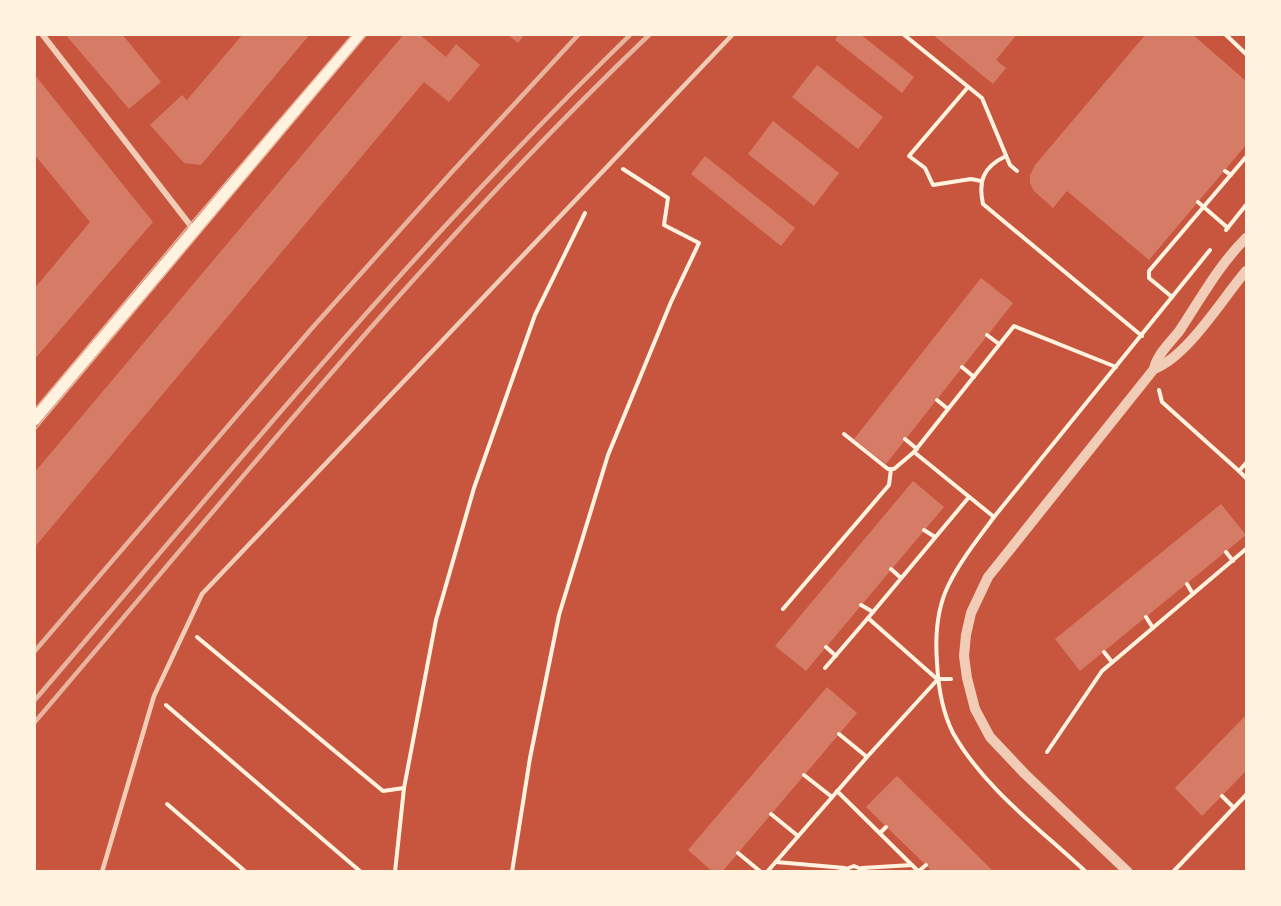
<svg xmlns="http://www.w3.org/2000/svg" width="1281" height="906" viewBox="0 0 1281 906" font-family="Inter,sans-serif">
	<rect width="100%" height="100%" fill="#c8553d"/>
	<g fill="#d67c66">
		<path d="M65 34H122L161 82 129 109Z"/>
		<path d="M243 34H310L201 165 184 163 150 125 182 95 187 100Z"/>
		<path d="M404 34H419L446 57 456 44 480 65 449 102 424 82 34 548V473Z"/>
		<path d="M507 34H525L518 43Z"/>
		<path d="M839 34H860L914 77 902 93 835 40Z"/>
		<path d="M932 34H1017L996 60 1006 68 993 84Z"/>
		<path d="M1146 34H1192L1246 81V145L1149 260 1067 191 1053 208 1034 191 1030 183V175L1035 165Z"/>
		<path d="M817 65 883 117 858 149 792 97Z"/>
		<path d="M34 74 153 222 34 360V289L90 222 34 154Z"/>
		<path d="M773 121 839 173 814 206 748 154Z"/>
		<path d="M705 156 795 228 781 246 691 174Z"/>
		<path d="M981 278 1013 303 886 464 854 439Z"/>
		<path d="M913 481 944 507 806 671 775 646Z"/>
		<path d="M1221 504 1246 535 1080 671 1055 639Z"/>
		<path d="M827 687 857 713 722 872H713L688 850Z"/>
		<path d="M1246 715V771L1202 816 1175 788Z"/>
		<path d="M897 776 994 872H933L866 807Z"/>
	</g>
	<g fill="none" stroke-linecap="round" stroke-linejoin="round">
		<g stroke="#fff3e0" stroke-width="4">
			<path d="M903 34 982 98 1010 165 1017 171"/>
			<path d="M1225 34 1246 54"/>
			<path d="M968 87 909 156 925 168 933 185 971 179 981 181"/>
			<path d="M1006 156C983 167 978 181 983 204L1142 336"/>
			<path d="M1225 171 1231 175"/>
			<path d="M1198 202 1228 228"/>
			<path d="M1226 230 1246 205"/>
			<path d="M1172 297 1149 278V271L1246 157"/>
			<path d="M987 335 999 344"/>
			<path d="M962 367 974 377"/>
			<path d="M1159 390 1162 402 1239 471"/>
			<path d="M937 400 948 409"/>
			<path d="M844 434 888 469H894L914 452"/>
			<path d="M905 439 917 449"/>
			<path d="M1246 463 1239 471 1246 478"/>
			<path d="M994 517 914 452 1014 326 1116 367"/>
			<path d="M924 530 935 537"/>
			<path d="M1226 552 1233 561"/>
			<path d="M891 569 901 578"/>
			<path d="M1187 584 1193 594"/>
			<path d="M861 605 873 612"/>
			<path d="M783 609 889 485 891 469"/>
			<path d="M1146 617 1153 628"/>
			<path d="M197 637 383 791 404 788"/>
			<path d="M826 647 836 656"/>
			<path d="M1104 652 1112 662"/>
			<path d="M825 668 868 618"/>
			<path d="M937 679 868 618 969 497"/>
			<path d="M166 705 361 872"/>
			<path d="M839 734 867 757"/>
			<path d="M1047 752 1102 671 1246 549"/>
			<path d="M804 775 832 797"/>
			<path d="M837 791 919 872"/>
			<path d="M1222 796 1234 808"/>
			<path d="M167 804 246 872"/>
			<path d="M771 814 798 836"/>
			<path d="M880 833 886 827"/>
			<path d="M738 853 761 872"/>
			<path d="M776 862 845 868"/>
			<path d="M862 868 912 865"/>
			<path d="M919 871 926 865"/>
			<path d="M395 872 404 788 436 620 474 488 535 315 585 213"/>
			<path d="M512 872 530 758 559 615 608 455 671 302 699 243 664 225 668 198 623 169"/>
			<path d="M767 872 867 757 938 679H951"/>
			<path d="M838 872 854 866 868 872"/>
			<path d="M1086 872C1040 829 984 788 953 733 942 711 938 685 937 662 935 636 937 609 948 586 960 561 978 539 994 517L1210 250"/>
			<path d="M1173 872 1246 795"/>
		</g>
		<path stroke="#f1ccb7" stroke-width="4.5" d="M102 872 154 696 202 594 733 34"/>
		<path stroke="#f1ccb7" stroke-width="6" d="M42 34 194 230"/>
		<g stroke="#f1ccb7" stroke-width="10">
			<path d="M1154 369C1188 356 1222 299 1246 271"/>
			<path d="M1128 872 1025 774 990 737 975 709 967 678 964 656 966 635 971 613 988 577 1154 369C1157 354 1171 342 1180 330 1201 298 1219 265 1246 238"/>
		</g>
		<path stroke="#fff3e0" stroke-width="12" d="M34 420 360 34"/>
		<g stroke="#e9b49f" stroke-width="1.5">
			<path d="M34 410 190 224 353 34"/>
			<path d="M34 431 367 34"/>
		</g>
		<g stroke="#e9b49f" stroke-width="4.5">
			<path d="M34 652 313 327 451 173 579 34"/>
			<path d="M34 701C228 474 417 242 631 34"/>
			<path d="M34 723C234 489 427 247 650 34"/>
		</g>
	</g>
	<rect width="1281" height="906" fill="none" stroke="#fff3e0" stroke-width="72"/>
</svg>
